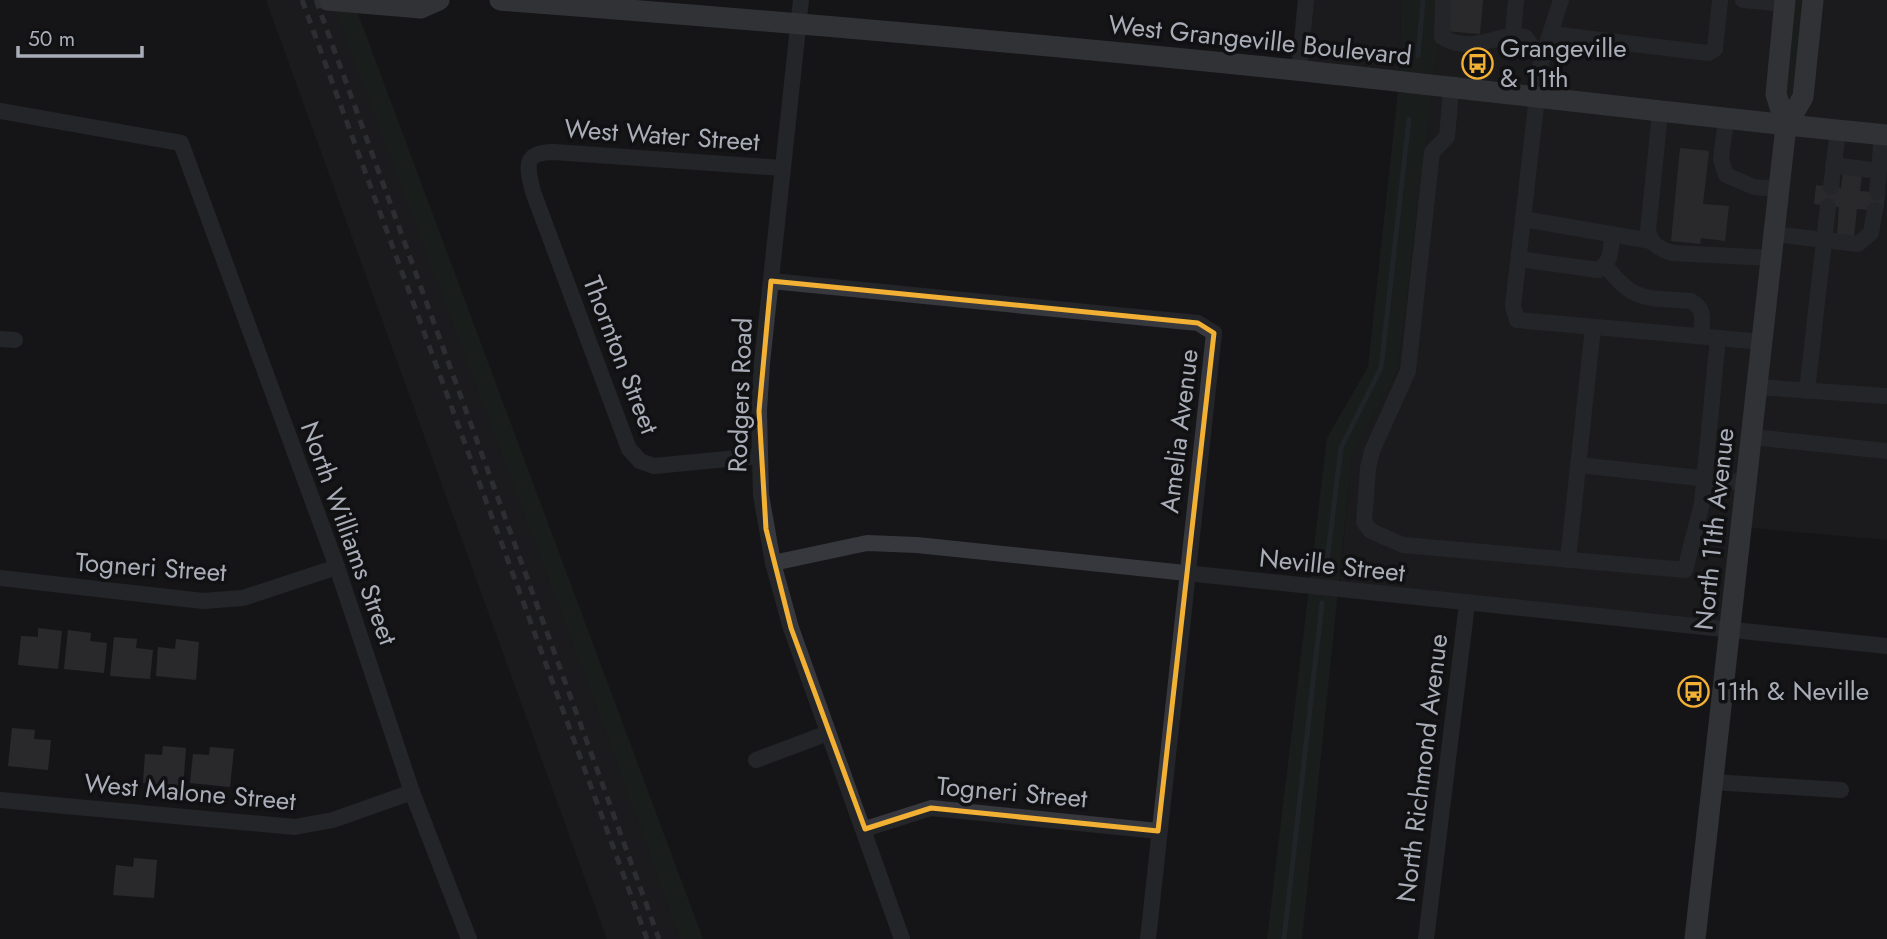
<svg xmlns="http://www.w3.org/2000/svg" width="1887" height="939" viewBox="0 0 1887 939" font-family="Jost,sans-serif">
	<rect width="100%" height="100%" fill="#161618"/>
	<g fill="#222225">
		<path d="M266 0H332L597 708 680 939H607Z"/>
		<path d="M1306 0H1401L1399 83 1299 71Z"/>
		<path d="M1443 0H1887V540L1742 527 1731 630 1339 591 1352 455 1398 369Z"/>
	</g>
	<g fill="#1e261f">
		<path d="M1401 0H1443L1398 369 1352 455 1302 939H1267L1327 438 1368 367 1399 83Z"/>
		<path d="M1785 0H1813L1803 97 1786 126Z"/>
		<path d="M332 1 354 3 703 939H680L597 708Z"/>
	</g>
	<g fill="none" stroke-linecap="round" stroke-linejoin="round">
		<g stroke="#2c353c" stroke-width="5">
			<path d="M1418 56 1423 0"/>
			<path d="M1326 570 1341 448 1381 368 1409 119"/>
			<path d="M1284 939 1322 603"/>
		</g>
	</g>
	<g fill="#404145">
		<path d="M1447 0H1483L1480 34 1444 31Z"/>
		<path d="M1680 148 1709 151 1703 204 1729 206 1725 241 1701 238 1700 244 1671 241Z"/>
		<path d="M1843 172 1862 174 1860 191 1885 193 1883 211 1857 209 1854 236 1837 235 1839 207 1814 204 1816 185 1841 188Z"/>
		<path d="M38 628 62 631 58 669 18 665 21 636 38 637Z"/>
		<path d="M68 630 91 633 90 641 107 643 104 673 64 669Z"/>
		<path d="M114 637 137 639 136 648 153 650 150 679 110 676Z"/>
		<path d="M176 639 199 642 196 680 156 676 158 647 175 649Z"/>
		<path d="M12 728 35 730 34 739 51 740 48 770 8 766Z"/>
		<path d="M163 746 186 748 183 787 143 783 145 754 162 755Z"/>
		<path d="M210 747 234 749 230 787 190 783 193 754 209 755Z"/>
		<path d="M134 858 157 860 154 898 113 895 116 865 133 867Z"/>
	</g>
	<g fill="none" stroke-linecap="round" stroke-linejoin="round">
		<g stroke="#37383d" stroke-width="16">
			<path d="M801 0 762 363 759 411 761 495 773 563 791 628 902 939"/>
			<path d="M1443 0 1442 37C1475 56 1496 31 1525 37L1542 59"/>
			<path d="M1561 0 1541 62 1513 306 1517 320 1763 342"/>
			<path d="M1743 0 1785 4"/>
			<path d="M1551 34 1708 53 1715 49 1720 0"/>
			<path d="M1513 35 1516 0"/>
			<path d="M1299 71 1306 0"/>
			<path d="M1451 90 1447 137 1432 152 1408 371 1372 451 1368 468 1364 522 1371 531 1403 545 1685 570 1702 503 1718 338"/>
			<path d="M0 111 181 143 337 567 412 792 469 939"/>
			<path d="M1660 113 1648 231C1652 245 1659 249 1673 253L1772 258"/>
			<path d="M1726 120 1721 159 1726 175 1754 187 1779 189"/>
			<path d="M1833 165 1879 171"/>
			<path d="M1831 187 1838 131"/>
			<path d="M1877 193 1882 135"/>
			<path d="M1523 219 1651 241"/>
			<path d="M1774 234 1858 244 1871 233 1875 210"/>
			<path d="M1519 259 1598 270C1612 262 1611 249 1612 234"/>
			<path d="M1606 266C1635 304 1647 297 1691 301 1706 309 1702 321 1701 336"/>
			<path d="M771 281 1198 323 1214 333 1148 939"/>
			<path d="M0 339 15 340"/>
			<path d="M1758 387 1887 396"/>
			<path d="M1807 391 1828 206"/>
			<path d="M1752 437 1887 451"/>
			<path d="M759 456 654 466 640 461 629 449 533 192C527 167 522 152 554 152L783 168"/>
			<path d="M1578 465 1747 483"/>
			<path d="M1568 560 1593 327"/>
			<path d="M773 563 867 543 917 545 1887 646"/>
			<path d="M0 578 203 601 243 598 337 567"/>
			<path d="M756 760 828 733"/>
			<path d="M1713 782 1841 790"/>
			<path d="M0 800 295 827 333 820 412 792"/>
			<path d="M865 829 931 808 1158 831"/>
			<path d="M1426 939 1467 604"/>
		</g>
		<g stroke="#53555c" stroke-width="21">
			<path d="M327 0 421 8 439 0"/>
			<path d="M500 0C765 20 1030 43 1295 70 1493 91 1689 116 1887 135"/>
			<path d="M1786 126 1803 97 1813 0"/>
			<path d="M1695 939 1786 126 1776 94 1785 0"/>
		</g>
		<g stroke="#4a4c52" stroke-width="5" stroke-dasharray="9 7" stroke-linecap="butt">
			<path d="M302 0 647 939"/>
			<path d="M316 0 659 939"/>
		</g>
	</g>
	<path d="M0 0H1887V939H0ZM771 281 1198 323 1214 333 1158 831 931 808 865 829 791 628 766 529 759 411Z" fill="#161618" fill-opacity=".55" fill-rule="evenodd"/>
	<path fill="none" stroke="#f2b134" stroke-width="5" stroke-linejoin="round" d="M771 281 1198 323 1214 333 1158 831 931 808 865 829 791 628 766 529 759 411Z"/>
	<defs>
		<symbol id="bus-ring" viewBox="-11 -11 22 22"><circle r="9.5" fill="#111113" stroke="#f2b134" stroke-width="1.5"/><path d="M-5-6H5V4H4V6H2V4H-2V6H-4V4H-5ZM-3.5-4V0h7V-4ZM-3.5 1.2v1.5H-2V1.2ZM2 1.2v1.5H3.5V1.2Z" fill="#f2b134"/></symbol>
	</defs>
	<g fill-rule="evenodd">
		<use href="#bus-ring" x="1460" y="46" width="35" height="35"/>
		<use href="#bus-ring" x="1676" y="674" width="35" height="35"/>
	</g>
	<g text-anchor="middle" stroke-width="7" stroke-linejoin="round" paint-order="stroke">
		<g font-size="26" fill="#a8adb8" stroke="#111113">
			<text transform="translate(1260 40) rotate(6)" y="9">West Grangeville Boulevard</text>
			<text transform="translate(662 135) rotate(4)" y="9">West Water Street</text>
			<text transform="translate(621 355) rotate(69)" y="9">Thornton Street</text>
			<text transform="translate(740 395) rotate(-88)" y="9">Rodgers Road</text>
			<text transform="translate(1179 431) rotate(-83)" y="9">Amelia Avenue</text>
			<text transform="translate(1714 529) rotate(-84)" y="9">North 11th Avenue</text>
			<text transform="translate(349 533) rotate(70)" y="9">North Williams Street</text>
			<text transform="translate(1332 565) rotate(6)" y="9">Neville Street</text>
			<text transform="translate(151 567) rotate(4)" y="9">Togneri Street</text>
			<text transform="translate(1422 768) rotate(-83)" y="9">North Richmond Avenue</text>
			<text transform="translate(190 792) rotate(5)" y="9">West Malone Street</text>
			<text transform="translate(1012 792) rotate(5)" y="9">Togneri Street</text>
		</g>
		<g font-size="26" fill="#a8adb8" stroke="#111113" text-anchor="start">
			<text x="1500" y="57">Grangeville<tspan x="1500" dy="30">&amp; 11th</tspan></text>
			<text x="1716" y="700">11th &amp; Neville</text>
		</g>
	</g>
	<path d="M18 46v10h124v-10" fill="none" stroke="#a8adb8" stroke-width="3.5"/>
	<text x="28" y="46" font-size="21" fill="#a8adb8" stroke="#111113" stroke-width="5" paint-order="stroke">50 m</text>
</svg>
